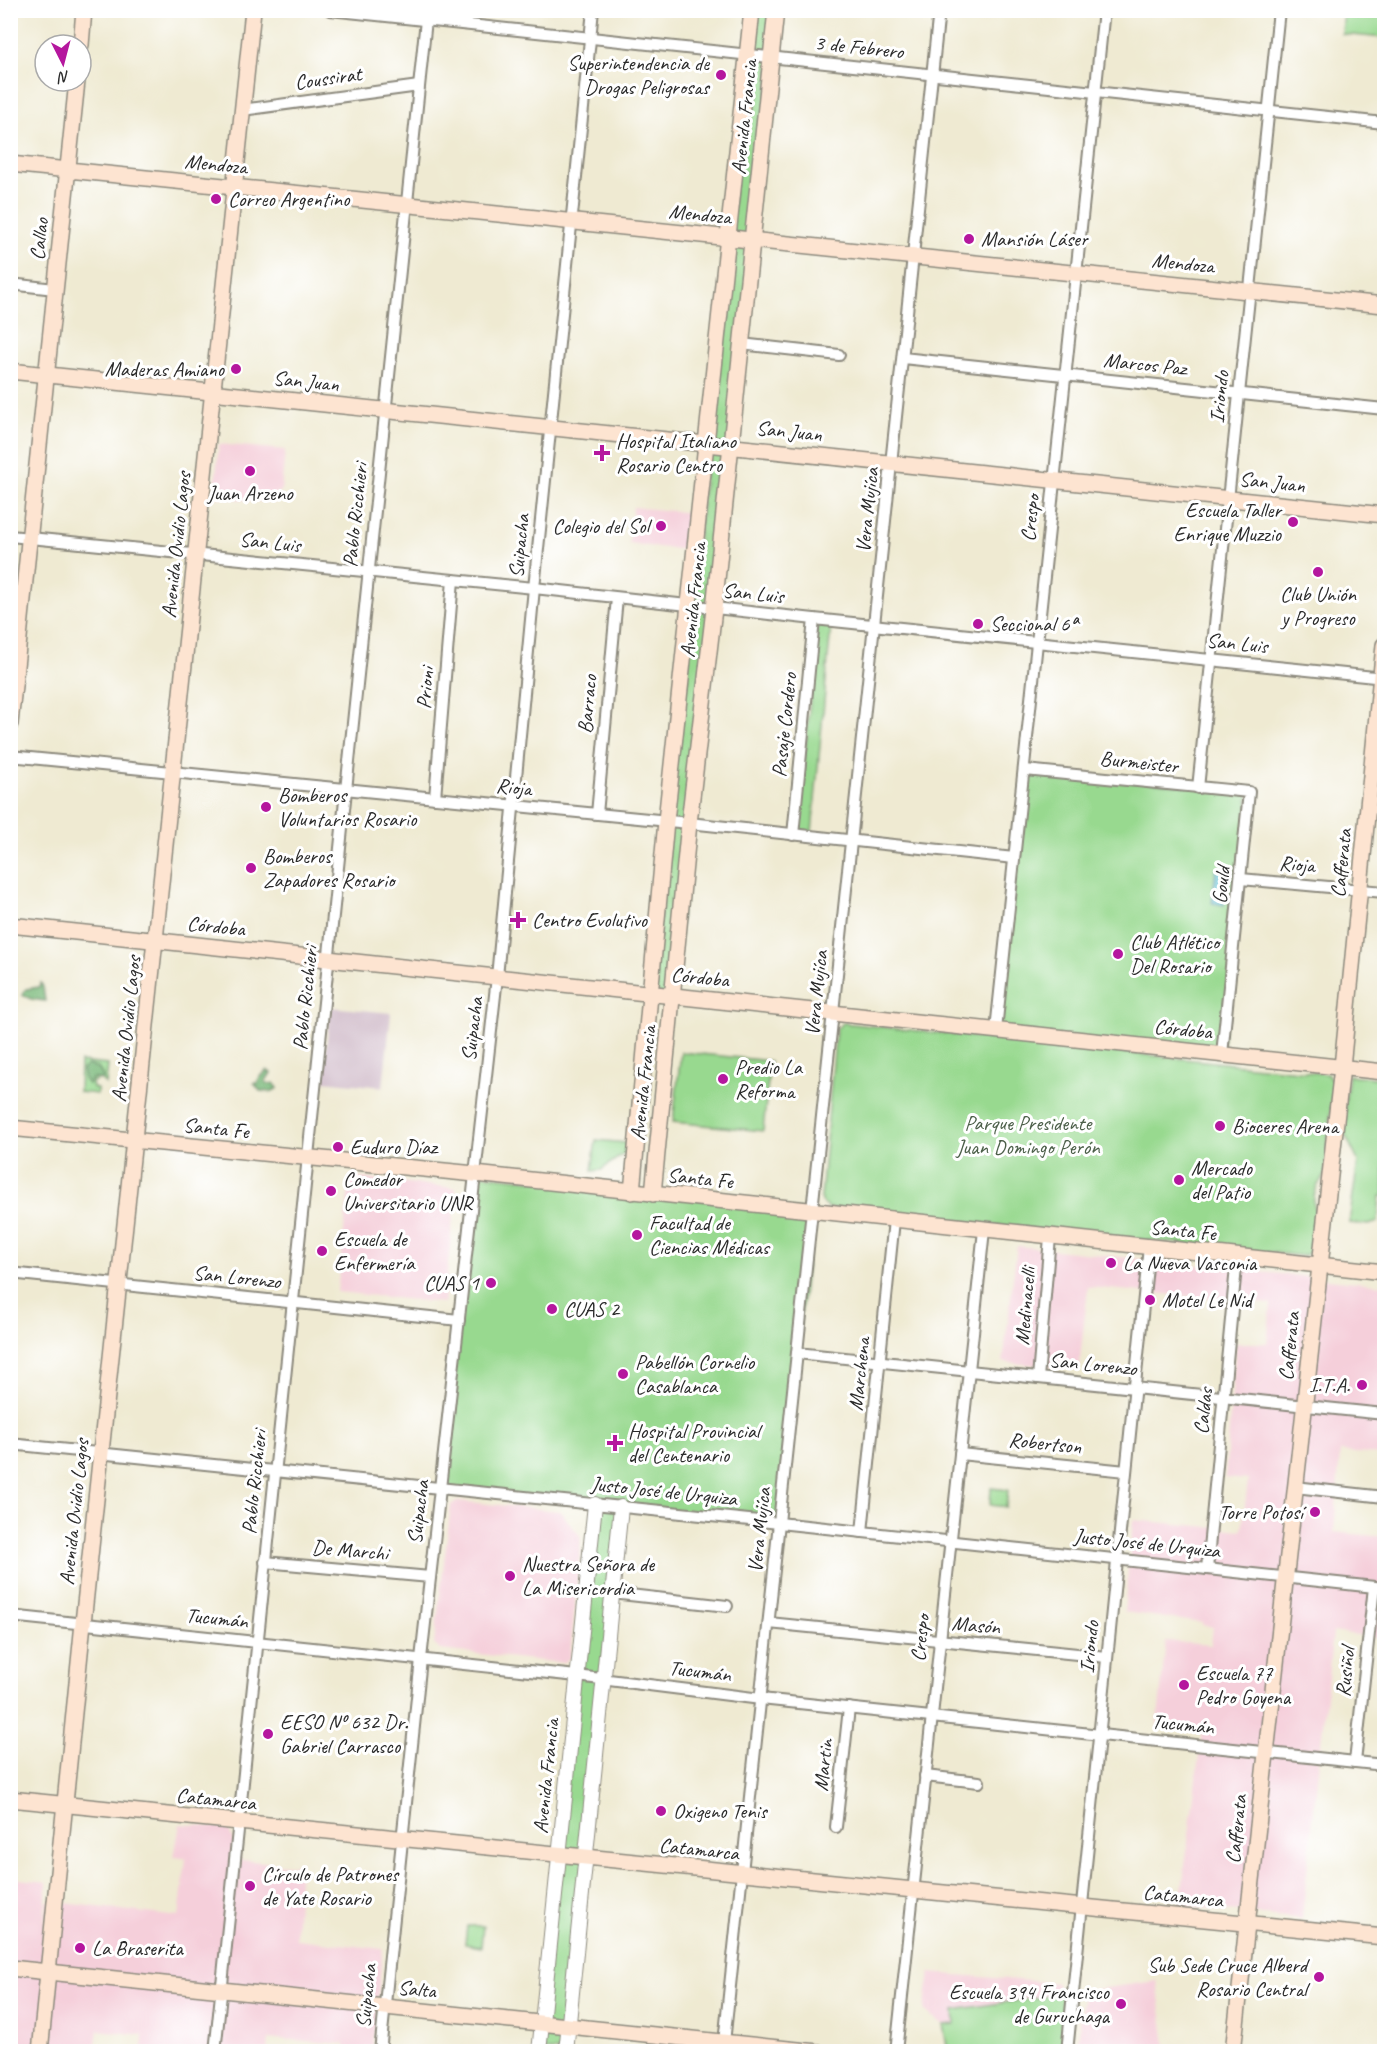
<svg xmlns="http://www.w3.org/2000/svg" width="1395" height="2062" viewBox="0 0 1395 2062" font-family="Caveat,sans-serif">
	<rect width="100%" height="100%" fill="#fff"/>
	<filter id="ink" filterUnits="userSpaceOnUse"><feTurbulence type="fractalNoise" baseFrequency=".0167" numOctaves="2"/><feDisplacementMap in="SourceGraphic" scale="12" xChannelSelector="R" yChannelSelector="G"/><feConvolveMatrix kernelMatrix="1 2 1 2 8 2 1 2 1" color-interpolation-filters="sRGB"/></filter>
	<filter id="wash" filterUnits="userSpaceOnUse"><feTurbulence type="fractalNoise" baseFrequency=".008" numOctaves="4" result="noise"/><feDisplacementMap in="SourceGraphic" scale="24" xChannelSelector="R" yChannelSelector="G"/><feGaussianBlur stdDeviation="1.35" result="paint"/><feColorMatrix in="noise" values="0 0 0 0 0 0 0 0 0 0 0 0 0 0 0 0 0 1.4 0 .05"/><feComposite in="paint" operator="in"/></filter>
	<g filter="url(#wash)">
		<rect width="100%" height="100%" fill="#efead2"/>
		<g fill="#f5cfda">
			<path d="M219 444 285 450 281 492H277L275 503 214 497Z"/>
			<path d="M633 507 692 513 688 550 629 544Z"/>
			<path d="M350 1177 456 1188 444 1303 337 1292Z"/>
			<path d="M1017 1246 1384 1285V1455L1340 1452 1334 1532 1384 1537V1638L1333 1632 1302 1919 1180 1905 1202 1732 1157 1727 1166 1641 1211 1645 1213 1627 1202 1625V1623L1124 1612 1133 1520 1242 1530 1248 1480 1225 1478 1236 1343H1267L1271 1304 1088 1287 1079 1369 1003 1362Z"/>
			<path d="M457 1501 560 1511 581 1537 570 1658 563 1663 440 1650 434 1644 451 1505Z"/>
			<path d="M180 1824 228 1828 241 1860 294 1865 300 1861 296 1939 383 1949 372 2051H345V2044L279 2039 269 2040 268 2050 270 2051H142L143 2035 98 2030 95 2051H11L10 1878 47 1882 42 1949 48 1901 179 1917 186 1858 174 1857Z"/>
			<path d="M930 1973 1057 1983V1994L954 2010 955 2024 943 2025 924 2010Z"/>
			<path d="M1157 1981 1167 2051H1077L1084 1991Z"/>
		</g>
		<path fill="#d1bdcb" d="M330 1007 391 1013 383 1087 323 1081Z"/>
		<g fill="#98d98f" stroke="#62825d" stroke-width="1.5">
			<path d="M752 11H776L673 995 652 993Z"/>
			<path d="M1344 11H1384V38L1342 34Z"/>
			<path d="M817 625 831 626 812 832 798 830Z"/>
			<path d="M1025 770 1249 792 1222 1054 996 1030Z"/>
			<path d="M843 1023 1327 1074 1333 1083 1325 1176C1316 1184 1311 1199 1315 1211 1315 1213 1319 1217 1319 1219 1321 1233 1316 1250 1304 1256L828 1208 823 1204 821 1198 836 1029Z"/>
			<path d="M681 1052 770 1061 763 1131 673 1122Z"/>
			<path d="M80 1062 108 1065 106 1084 100 1079 92 1082 93 1088 97 1089V1094L79 1092Z"/>
			<path d="M1349 1075 1384 1079V1196H1380L1378 1222 1369 1225 1349 1223 1358 1161 1342 1128Z"/>
			<path d="M596 1140 626 1143V1152L601 1170 592 1171Z"/>
			<path d="M475 1174 812 1211 779 1523 621 1507 566 2051H539L595 1504 441 1488Z"/>
			<path d="M991 1488 1008 1490 1006 1507 990 1505Z"/>
			<path d="M467 1926H483L481 1947 465 1944Z"/>
			<path d="M1069 1993 1063 2051H948L943 2025 955 2024 954 2010Z"/>
		</g>
		<g fill="#7ab97a" stroke="#527252" stroke-width="1.5">
			<path d="M41 983 43 987 45 1001 31 999 22 995 26 989 39 987Z"/>
			<path d="M87 1065 98 1068 104 1078 102 1080 93 1078 88 1084 84 1079 82 1070Z"/>
			<path d="M267 1070 271 1073 265 1082 269 1084 274 1083 278 1088 271 1092 260 1091 254 1083H258V1080Z"/>
		</g>
		<path fill="#52bad0" stroke="#3e727e" stroke-width="1.5" d="M1216 869 1228 870 1224 905 1212 903Z"/>
	</g>
	<g filter="url(#ink)">
		<g fill="none" stroke-linecap="round" stroke-linejoin="round">
			<defs>
				<g id="minor">
					<path d="M330 10 1384 123"/>
					<path d="M242 110 419 86"/>
					<path d="M10 284 55 289"/>
					<path d="M741 344 839 355"/>
					<path d="M903 358 1384 409"/>
					<path d="M10 536 534 588 814 619 1384 678"/>
					<path d="M10 756 689 823 1014 858"/>
					<path d="M1025 770 1249 792 1222 1054"/>
					<path d="M1198 788 1279 10"/>
					<path d="M435 798 453 580"/>
					<path d="M597 814 617 598"/>
					<path d="M793 835 814 619"/>
					<path d="M1241 879 1384 892"/>
					<path d="M996 1030 1104 10"/>
					<path d="M10 1273 459 1320"/>
					<path d="M797 1353 1384 1414"/>
					<path d="M1038 1378 1050 1237"/>
					<path d="M10 1444 779 1523 1384 1588"/>
					<path d="M960 1454 1126 1471"/>
					<path d="M1295 1487 1384 1497"/>
					<path d="M862 1532 894 1220"/>
					<path d="M265 1562 430 1577"/>
					<path d="M1207 1569 1237 1257"/>
					<path d="M612 1593 727 1606"/>
					<path d="M10 1616 577 1676 761 1699 1384 1765"/>
					<path d="M769 1623 1107 1657"/>
					<path d="M1355 1762 1374 1587"/>
					<path d="M925 1776 979 1782"/>
					<path d="M836 1827 849 1708"/>
					<path d="M215 2052 427 10"/>
					<path d="M380 2052 421 1659 497 977 534 588 593 10"/>
					<path d="M723 2052 939 10"/>
					<path d="M896 2052 984 1230"/>
					<path d="M1067 2052 1149 1247"/>
				</g>
				<g id="tertiary">
					<path d="M539 2052 595 1504"/>
					<path d="M566 2052 621 1507"/>
				</g>
				<g id="secondary">
					<path d="M81 45 84 10"/>
					<path d="M10 164 1384 305"/>
					<path d="M10 371 1384 515"/>
					<path d="M10 724 77 81"/>
					<path d="M10 925 1384 1072"/>
					<path d="M10 1128 475 1174 1384 1272"/>
					<path d="M632 1192 666 821 752 10"/>
					<path d="M653 1194 689 823 714 609 776 10"/>
					<path d="M10 1799C468 1846 926 1891 1384 1937"/>
					<path d="M10 1968 818 2052"/>
					<path d="M40 2052 83 1623 253 10"/>
					<path d="M1233 2052 1342 1067 1384 645"/>
				</g>
			</defs>
			<use href="#minor" stroke="#8d8a7e" stroke-width="14"/>
			<use href="#tertiary" stroke="#8d8a7e" stroke-width="16"/>
			<use href="#secondary" stroke="#8d8a7e" stroke-width="18"/>
			<use href="#minor" stroke="#fff" stroke-width="10"/>
			<use href="#tertiary" stroke="#fff" stroke-width="14"/>
			<use href="#secondary" stroke="#fde4d1" stroke-width="15"/>
		</g>
	</g>
	<g fill="#b5179e" stroke="#fff" stroke-width="2">
		<circle cx="721" cy="75" r="6"/>
		<circle cx="216" cy="199" r="6"/>
		<circle cx="969" cy="239" r="6"/>
		<circle cx="236" cy="369" r="6"/>
		<path d="M599 444h6v6h6v6h-6v6h-6v-6h-6v-6h6z"/>
		<circle cx="250" cy="471" r="6"/>
		<circle cx="1293" cy="522" r="6"/>
		<circle cx="661" cy="526" r="6"/>
		<circle cx="1318" cy="572" r="6"/>
		<circle cx="978" cy="624" r="6"/>
		<circle cx="266" cy="807" r="6"/>
		<circle cx="251" cy="868" r="6"/>
		<path d="M515 911h6v6h6v6h-6v6h-6v-6h-6v-6h6z"/>
		<circle cx="1118" cy="954" r="6"/>
		<circle cx="723" cy="1079" r="6"/>
		<circle cx="1220" cy="1126" r="6"/>
		<circle cx="338" cy="1147" r="6"/>
		<circle cx="1179" cy="1180" r="6"/>
		<circle cx="331" cy="1191" r="6"/>
		<circle cx="637" cy="1235" r="6"/>
		<circle cx="322" cy="1251" r="6"/>
		<circle cx="1111" cy="1263" r="6"/>
		<circle cx="491" cy="1283" r="6"/>
		<circle cx="1150" cy="1300" r="6"/>
		<circle cx="552" cy="1309" r="6"/>
		<circle cx="623" cy="1374" r="6"/>
		<circle cx="1362" cy="1385" r="6"/>
		<path d="M612 1434h6v6h6v6h-6v6h-6v-6h-6v-6h6z"/>
		<circle cx="1315" cy="1512" r="6"/>
		<circle cx="510" cy="1576" r="6"/>
		<circle cx="1184" cy="1685" r="6"/>
		<circle cx="268" cy="1734" r="6"/>
		<circle cx="661" cy="1811" r="6"/>
		<circle cx="250" cy="1886" r="6"/>
		<circle cx="80" cy="1948" r="6"/>
		<circle cx="1319" cy="1977" r="6"/>
		<circle cx="1121" cy="2004" r="6"/>
	</g>
	<g text-anchor="middle" stroke-width="6" stroke-linejoin="round" paint-order="stroke">
		<g font-size="21" fill="#2b2b2b" stroke="#fff">
			<text transform="translate(859 47) rotate(6)" y="7">3 de Febrero</text>
			<text transform="translate(328 78) rotate(-8)" y="7">Coussirat</text>
			<text transform="translate(744 117) rotate(-84)" y="7">Avenida Francia</text>
			<text transform="translate(216 164) rotate(6)" y="7">Mendoza</text>
			<text transform="translate(700 214) rotate(6)" y="7">Mendoza</text>
			<text transform="translate(39 239) rotate(-84)" y="7">Callao</text>
			<text transform="translate(1183 263) rotate(6)" y="7">Mendoza</text>
			<text transform="translate(1145 364) rotate(6)" y="7">Marcos Paz</text>
			<text transform="translate(306 381) rotate(6)" y="7">San Juan</text>
			<text transform="translate(1219 397) rotate(-84)" y="7">Iriondo</text>
			<text transform="translate(789 431) rotate(6)" y="7">San Juan</text>
			<text transform="translate(1272 482) rotate(6)" y="7">San Juan</text>
			<text transform="translate(867 510) rotate(-84)" y="7">Vera Mujíca</text>
			<text transform="translate(355 515) rotate(-84)" y="7">Pablo Ricchieri</text>
			<text transform="translate(1030 518) rotate(-84)" y="7">Crespo</text>
			<text transform="translate(270 542) rotate(6)" y="7">San Luis</text>
			<text transform="translate(176 545) rotate(-84)" y="7">Avenida Ovidio Lagos</text>
			<text transform="translate(519 546) rotate(-84)" y="7">Suipacha</text>
			<text transform="translate(753 593) rotate(6)" y="7">San Luis</text>
			<text transform="translate(693 600) rotate(-84)" y="7">Avenida Francia</text>
			<text transform="translate(1237 643) rotate(6)" y="7">San Luis</text>
			<text transform="translate(425 688) rotate(-85)" y="7">Prioni</text>
			<text transform="translate(587 704) rotate(-85)" y="7">Barraco</text>
			<text transform="translate(784 725) rotate(-84)" y="7">Pasaje Cordero</text>
			<text transform="translate(1139 762) rotate(6)" y="7">Burmeister</text>
			<text transform="translate(514 787) rotate(6)" y="7">Rioja</text>
			<text transform="translate(1341 863) rotate(-84)" y="7">Cafferata</text>
			<text transform="translate(1297 864) rotate(5)" y="7">Rioja</text>
			<text transform="translate(1221 885) rotate(-84)" y="7">Gould</text>
			<text transform="translate(216 926) rotate(6)" y="7">Córdoba</text>
			<text transform="translate(700 977) rotate(6)" y="7">Córdoba</text>
			<text transform="translate(816 993) rotate(-84)" y="7">Vera Mujíca</text>
			<text transform="translate(305 998) rotate(-84)" y="7">Pablo Ricchieri</text>
			<text transform="translate(126 1029) rotate(-84)" y="7">Avenida Ovidio Lagos</text>
			<text transform="translate(472 1029) rotate(-83)" y="7">Suipacha</text>
			<text transform="translate(1183 1029) rotate(6)" y="7">Córdoba</text>
			<text transform="translate(643 1083) rotate(-84)" y="7">Avenida Francia</text>
			<text transform="translate(216 1128) rotate(6)" y="7">Santa Fe</text>
			<text transform="translate(700 1178) rotate(6)" y="7">Santa Fe</text>
			<text transform="translate(1183 1230) rotate(6)" y="7">Santa Fe</text>
			<text transform="translate(237 1277) rotate(6)" y="7">San Lorenzo</text>
			<text transform="translate(1025 1306) rotate(-85)" y="7">Medinacelli</text>
			<text transform="translate(1289 1346) rotate(-84)" y="7">Cafferata</text>
			<text transform="translate(1093 1364) rotate(6)" y="7">San Lorenzo</text>
			<text transform="translate(859 1374) rotate(-84)" y="7">Marchena</text>
			<text transform="translate(1203 1411) rotate(-84)" y="7">Caldas</text>
			<text transform="translate(1045 1443) rotate(6)" y="7">Robertson</text>
			<text transform="translate(254 1482) rotate(-84)" y="7">Pablo Ricchieri</text>
			<text transform="translate(664 1491) rotate(6)" y="7">Justo José de Urquiza</text>
			<text transform="translate(74 1512) rotate(-84)" y="7">Avenida Ovidio Lagos</text>
			<text transform="translate(418 1512) rotate(-83)" y="7">Suipacha</text>
			<text transform="translate(759 1530) rotate(-84)" y="7">Vera Mujíca</text>
			<text transform="translate(1147 1543) rotate(6)" y="7">Justo José de Urquiza</text>
			<text transform="translate(350 1550) rotate(5)" y="7">De Marchi</text>
			<text transform="translate(217 1618) rotate(6)" y="7">Tucumán</text>
			<text transform="translate(976 1625) rotate(5)" y="7">Masón</text>
			<text transform="translate(920 1638) rotate(-84)" y="7">Crespo</text>
			<text transform="translate(1089 1647) rotate(-84)" y="7">Iriondo</text>
			<text transform="translate(700 1671) rotate(7)" y="7">Tucumán</text>
			<text transform="translate(1345 1672) rotate(-84)" y="7">Rusiñol</text>
			<text transform="translate(1183 1724) rotate(6)" y="7">Tucumán</text>
			<text transform="translate(823 1765) rotate(-84)" y="7">Martin</text>
			<text transform="translate(546 1776) rotate(-84)" y="7">Avenida Francia</text>
			<text transform="translate(216 1799) rotate(6)" y="7">Catamarca</text>
			<text transform="translate(1236 1829) rotate(-84)" y="7">Cafferata</text>
			<text transform="translate(699 1849) rotate(6)" y="7">Catamarca</text>
			<text transform="translate(1183 1896) rotate(6)" y="7">Catamarca</text>
			<text transform="translate(417 1989) rotate(6)" y="7">Salta</text>
			<text transform="translate(366 1996) rotate(-84)" y="7">Suipacha</text>
		</g>
		<g font-size="21" fill="#2b2b2b" stroke="#fff" text-anchor="start">
			<text x="709" y="70" text-anchor="end">Superintendencia de<tspan x="709" dy="24">Drogas Peligrosas</tspan></text>
			<text x="228" y="206">Correo Argentino</text>
			<text x="981" y="246">Mansión Láser</text>
			<text x="224" y="376" text-anchor="end">Maderas Amiano</text>
			<text x="616" y="448">Hospital Italiano<tspan x="616" dy="24">Rosario Centro</tspan></text>
			<text x="250" y="500" text-anchor="middle">Juan Arzeno</text>
			<text x="1281" y="517" text-anchor="end">Escuela Taller<tspan x="1281" dy="24">Enrique Muzzio</tspan></text>
			<text x="649" y="533" text-anchor="end">Colegio del Sol</text>
			<text x="1318" y="601" text-anchor="middle">Club Unión<tspan x="1318" dy="24">y Progreso</tspan></text>
			<text x="990" y="631">Seccional 6ª</text>
			<text x="278" y="802">Bomberos<tspan x="278" dy="24">Voluntarios Rosario</tspan></text>
			<text x="263" y="863">Bomberos<tspan x="263" dy="24">Zapadores Rosario</tspan></text>
			<text x="532" y="927">Centro Evolutivo</text>
			<text x="1130" y="949">Club Atlético<tspan x="1130" dy="24">Del Rosario</tspan></text>
			<text x="735" y="1074">Predio La<tspan x="735" dy="24">Reforma</tspan></text>
			<text x="1232" y="1133">Bioceres Arena</text>
			<text x="350" y="1154">Euduro Díaz</text>
			<text x="1191" y="1175">Mercado<tspan x="1191" dy="24">del Patio</tspan></text>
			<text x="343" y="1186">Comedor<tspan x="343" dy="24">Universitario UNR</tspan></text>
			<text x="649" y="1230">Facultad de<tspan x="649" dy="24">Ciencias Médicas</tspan></text>
			<text x="334" y="1246">Escuela de<tspan x="334" dy="24">Enfermería</tspan></text>
			<text x="1123" y="1270">La Nueva Vasconia</text>
			<text x="479" y="1290" text-anchor="end">CUAS 1</text>
			<text x="1162" y="1307">Motel Le Nid</text>
			<text x="564" y="1316">CUAS 2</text>
			<text x="635" y="1369">Pabellón Cornelio<tspan x="635" dy="24">Casablanca</tspan></text>
			<text x="1350" y="1392" text-anchor="end">I.T.A.</text>
			<text x="628" y="1438">Hospital Provincial<tspan x="628" dy="24">del Centenario</tspan></text>
			<text x="1303" y="1519" text-anchor="end">Torre Potosí</text>
			<text x="522" y="1571">Nuestra Señora de<tspan x="522" dy="24">La Misericordia</tspan></text>
			<text x="1196" y="1680">Escuela 77<tspan x="1196" dy="24">Pedro Goyena</tspan></text>
			<text x="280" y="1729">EESO Nº 632 Dr.<tspan x="280" dy="24">Gabriel Carrasco</tspan></text>
			<text x="673" y="1818">Oxigeno Tenis</text>
			<text x="262" y="1881">Círculo de Patrones<tspan x="262" dy="24">de Yate Rosario</tspan></text>
			<text x="92" y="1955">La Braserita</text>
			<text x="1307" y="1972" text-anchor="end">Sub Sede Cruce Alberd<tspan x="1307" dy="24">Rosario Central</tspan></text>
			<text x="1109" y="1999" text-anchor="end">Escuela 394 Francisco<tspan x="1109" dy="24">de Guruchaga</tspan></text>
		</g>
		<g font-size="21" fill="#4c5f49" stroke="#fff">
			<text x="1028" y="1130">Parque Presidente<tspan x="1028" dy="24">Juan Domingo Perón</tspan></text>
		</g>
	</g>
	<rect width="1395" height="2062" fill="none" stroke="#fff" stroke-width="36"/>
	<g transform="translate(63 63) rotate(174)"><circle r="28" fill="#ffffff" stroke="#aaaaaa" stroke-width="1.5"/>
	<path d="M0-4.5L10 22L0 15L-10 22Z" fill="#b5179e"/>
	<text y="-9" font-size="16" font-weight="bold" text-anchor="middle" fill="#2b2b2b">N</text>
	</g>
</svg>
